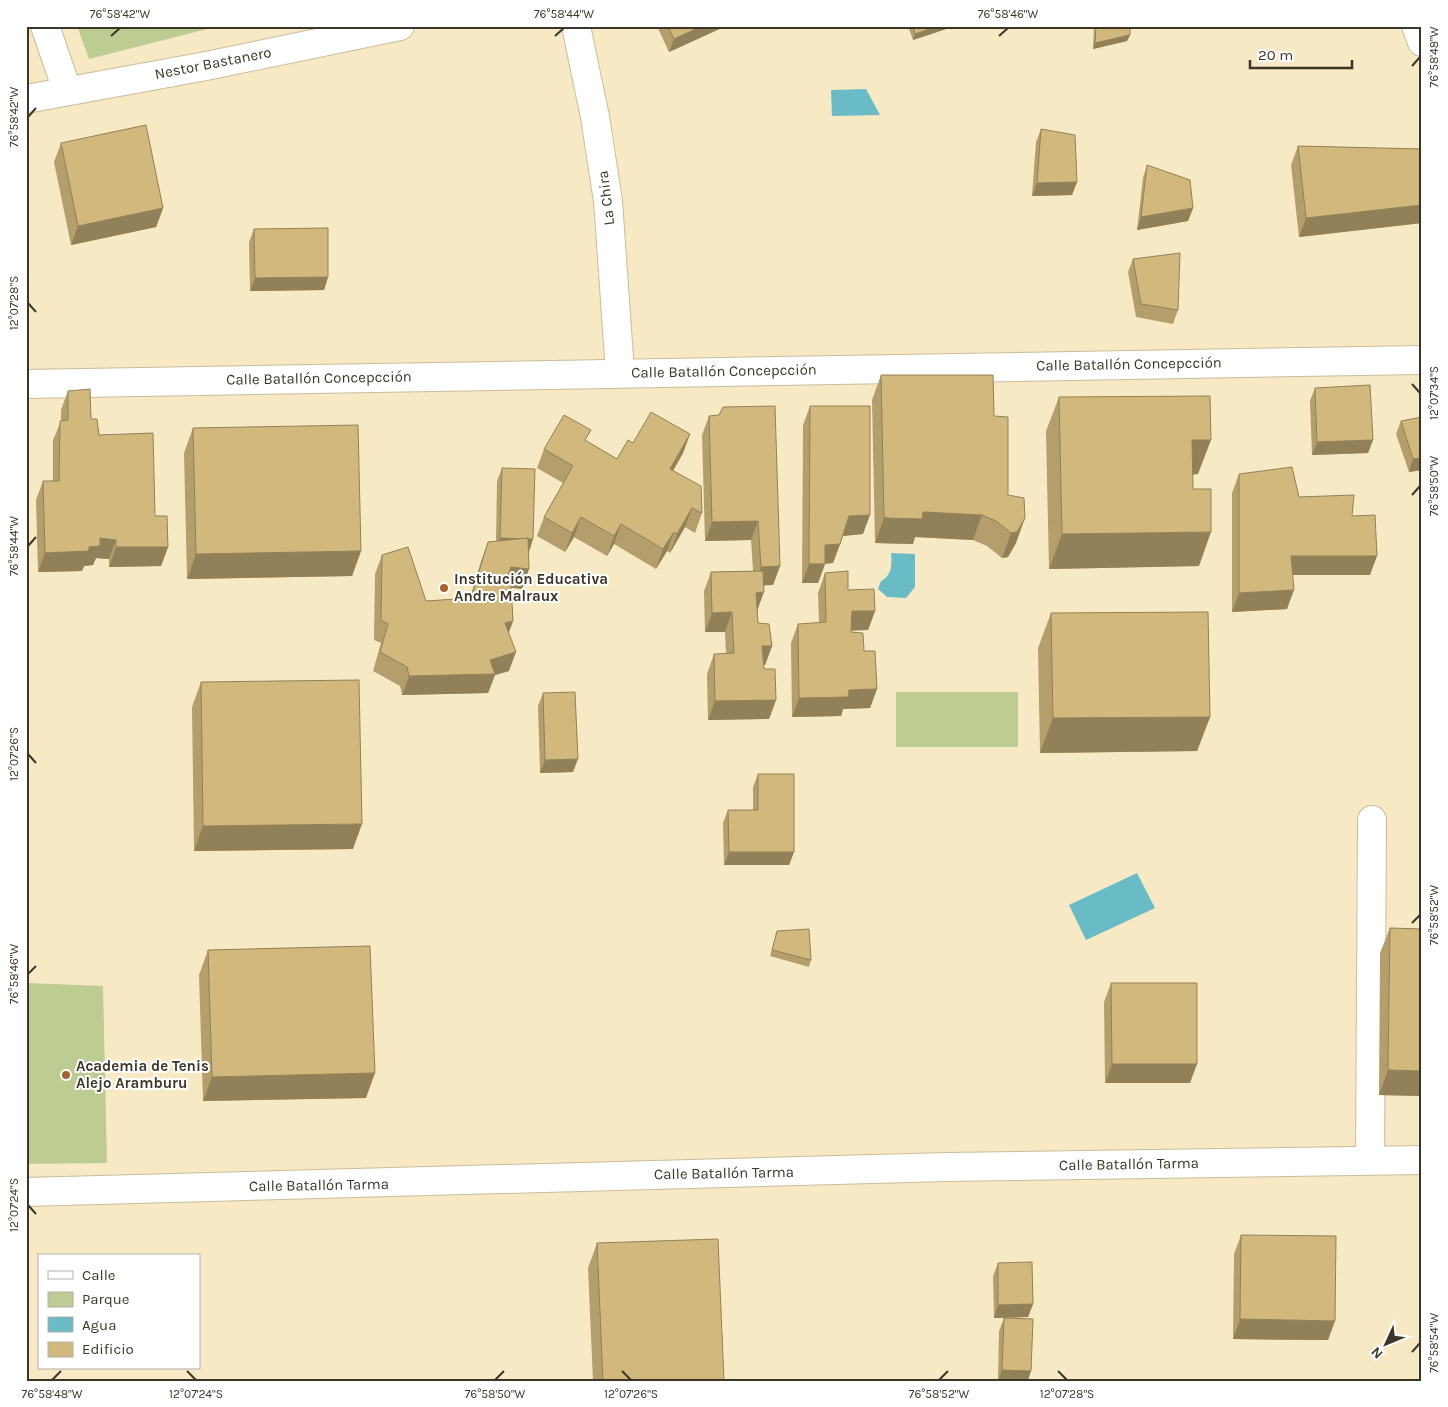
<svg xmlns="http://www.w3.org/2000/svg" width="1448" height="1407" viewBox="0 0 1448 1407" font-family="Karla,sans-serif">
	<rect width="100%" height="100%" fill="#f8e9c5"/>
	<g fill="#bccc92">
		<path d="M77 26H219L89 59Z"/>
		<rect x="896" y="692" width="122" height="55"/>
		<path d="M26 983 103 986 107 1163 26 1164Z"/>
	</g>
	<g fill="#69bbc5">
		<path d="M866 89 880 115 832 116 831 90Z"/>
		<path d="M891 553 915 554V587L906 598 887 597 878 589 881 581C892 576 892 564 891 553Z"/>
		<path d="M1137 873 1155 908 1086 940 1069 905Z"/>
	</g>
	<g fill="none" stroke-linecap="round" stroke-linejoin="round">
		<defs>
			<g id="minor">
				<path d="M45 26 67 90"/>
				<path d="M576 26 595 117 608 201 620 372"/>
				<path d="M1416 26 1422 42"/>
				<path d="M26 99 206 66 400 26"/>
				<path d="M26 384 1422 360"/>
				<path d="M1370 1160 1372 820"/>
				<path d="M26 1192 947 1167 1422 1160"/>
			</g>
		</defs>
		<use href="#minor" stroke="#cbbc9a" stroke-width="30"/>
		<use href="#minor" stroke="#fff" stroke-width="28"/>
	</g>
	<g fill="#b49e6c">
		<path d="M657 26H726L669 52Z"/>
		<path d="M908 26H950L949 28 913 40Z"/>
		<path d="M1094 26H1130V35L1127 41 1093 49Z"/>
		<path d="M1041 129 1077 182 1072 195 1032 196 1036 142Z"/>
		<path d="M61 143 163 208 156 227 71 245 54 162Z"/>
		<path d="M1298 146 1422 149V223L1299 237 1291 165Z"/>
		<path d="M1147 165 1193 208 1188 221 1137 230 1143 178Z"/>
		<path d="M254 229 328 277 324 290 250 291 249 242Z"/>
		<path d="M1133 259 1178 310 1173 324 1136 317 1128 272Z"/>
		<path d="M881 375 994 416 1016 543 1008 557 1002 558 987 546 973 540 915 537 913 544 875 543 872 400Z"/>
		<path d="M1315 388 1373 440 1368 453 1312 455 1310 401Z"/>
		<path d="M68 391 91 419 99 435 155 516 168 547 161 566 109 567V559L96 558 93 565 84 566 82 571 38 572 36 500 43 481H53V440L61 421V410Z"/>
		<path d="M1059 397 1198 474 1192 475 1193 489 1199 566 1049 569 1046 431Z"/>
		<path d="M810 406 863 534 843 536 833 563 825 564 818 583H802L803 425Z"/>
		<path d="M709 416 780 566 773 585H764L757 612 758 623 772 646 765 665H763L764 669 776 700 769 719 708 720 707 674 714 654H726L725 632H705L704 591 711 572 753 571 751 540 705 541 702 435Z"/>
		<path d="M1422 417V470L1409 472 1396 434 1401 421Z"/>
		<path d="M193 428 361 551 352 576 187 579 184 453Z"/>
		<path d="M690 434 683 453 673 471 702 513 695 533 685 527 670 553 667 551 656 569 614 544 607 556 574 537 565 552 537 536 544 517 563 483 537 468 544 449 587 441 617 459 633 443Z"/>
		<path d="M502 468 529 552 522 589 511 587 513 621 509 632V671L495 675 488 693 402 695 400 686 373 671 381 643 374 640 375 574 382 555 426 601 470 598 481 561 488 542 496 541 497 481Z"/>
		<path d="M1239 474 1299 497 1352 516 1370 575H1293L1287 609 1232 612V493Z"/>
		<path d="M825 573 848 590 875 611 868 630H851V632L864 651 877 689 870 708 843 709 841 716 792 717 791 643 798 624 819 623 818 593Z"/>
		<path d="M1051 613 1210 717 1197 751 1040 753 1038 648Z"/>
		<path d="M201 682 353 849 194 851 192 707Z"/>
		<path d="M543 693 573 772 540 773 538 706Z"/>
		<path d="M758 774 794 852 789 865H724L723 823 728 810H753V787Z"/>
		<path d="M1390 928 1422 929V1096L1379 1095 1380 953Z"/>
		<path d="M777 931 811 960 809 967 770 956Z"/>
		<path d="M208 950 366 1098 203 1101 199 975Z"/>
		<path d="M1111 983 1190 1083H1105L1104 1002Z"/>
		<path d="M1241 1235 1328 1340 1233 1339 1234 1254Z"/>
		<path d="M597 1243 724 1381H593L588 1268Z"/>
		<path d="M998 1263 1033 1304 1028 1317 1007 1318 1028 1381H998L999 1331 1004 1318H994L993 1276Z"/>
	</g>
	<g fill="#928158">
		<path d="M702 26H726L669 52 674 39Z"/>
		<path d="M938 26H950L949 28 913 40 915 34Z"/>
		<path d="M1130 35 1127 41 1093 49 1095 43Z"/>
		<path d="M1077 182 1072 195 1032 196 1037 183Z"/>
		<path d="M1422 205V223L1299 237 1306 218Z"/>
		<path d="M163 208 156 227 71 245 78 226Z"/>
		<path d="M1193 208 1188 221 1137 230 1141 217Z"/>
		<path d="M328 277 324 290 250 291 255 278Z"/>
		<path d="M690 434 683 453 663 488 670 469Z"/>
		<path d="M1192 440H1211L1198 474 1179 475Z"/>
		<path d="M1373 440 1368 453 1312 455 1317 442Z"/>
		<path d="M1422 458V470L1409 472 1413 459Z"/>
		<path d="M692 508 685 527 670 553 677 534Z"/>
		<path d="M923 512 982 515 973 540 915 537 913 544 875 543 884 518Z"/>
		<path d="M870 515 863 534 842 536 849 516Z"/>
		<path d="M581 517 574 537 565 552 572 533Z"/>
		<path d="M1025 518 1016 543 1008 557 1002 558 1011 533Z"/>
		<path d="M758 521 751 540 705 541 712 522Z"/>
		<path d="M621 524 614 544 607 556 614 536Z"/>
		<path d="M674 532 667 551 656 569 663 549Z"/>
		<path d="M1211 532 1199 566 1049 569 1062 534Z"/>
		<path d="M100 538 116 540 109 559 96 558 93 565 84 566 82 571 38 572 45 553 89 547Z"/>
		<path d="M500 538 533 539 529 552 495 551Z"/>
		<path d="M840 544 833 563 818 564 825 545Z"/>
		<path d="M116 547H168L161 566 109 567Z"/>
		<path d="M361 551 352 576 187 579 196 554Z"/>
		<path d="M1291 556H1377L1370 575H1284Z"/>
		<path d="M809 564H825L818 583H802Z"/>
		<path d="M780 566 773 585 754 586 761 567Z"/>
		<path d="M511 567 529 569 522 589 504 587Z"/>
		<path d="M1294 590 1287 609 1232 612 1239 593Z"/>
		<path d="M764 592 757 611 756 593Z"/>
		<path d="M852 611H875L868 630 845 631Z"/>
		<path d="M732 612 725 632H705L712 613Z"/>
		<path d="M513 621 506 640 505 623Z"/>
		<path d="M762 646H772L765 665H755Z"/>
		<path d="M516 652 509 671 495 675 488 693 402 695 409 676 490 660Z"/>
		<path d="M877 689 870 708 843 709 841 716 792 717 799 698 849 690Z"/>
		<path d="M776 700 769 719 708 720 715 701Z"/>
		<path d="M1210 717 1197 751 1040 753 1053 718Z"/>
		<path d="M578 759 573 772 540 773 545 760Z"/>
		<path d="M362 824 353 849 194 851 203 826Z"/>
		<path d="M729 852H794L789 865H724Z"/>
		<path d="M1112 1064H1197L1190 1083H1105Z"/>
		<path d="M1388 1070 1422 1071V1096L1379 1095Z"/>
		<path d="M375 1073 366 1098 203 1101 212 1077Z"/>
		<path d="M1033 1304 1028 1317 994 1318 998 1305Z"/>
		<path d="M1240 1319 1335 1321 1328 1340 1233 1339Z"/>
		<path d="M1002 1370 1031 1371 1028 1381H998Z"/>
	</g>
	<g fill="#d1b87d" stroke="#928158">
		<path d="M668 26H702L674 39Z"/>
		<path d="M913 26H938L915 34Z"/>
		<path d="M1096 26H1130V35L1095 43Z"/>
		<path d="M146 125 163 208 78 226 61 143Z"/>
		<path d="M1041 129 1075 135 1077 182 1037 183Z"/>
		<path d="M1298 146 1422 149V205L1306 218Z"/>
		<path d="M1147 165 1190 180 1193 208 1141 217Z"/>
		<path d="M328 228V277L255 278 254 229Z"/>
		<path d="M1180 253 1178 310 1141 304 1133 259Z"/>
		<path d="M881 375H993L994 416 1008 417V495L1024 498 1025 518 1017 532 1011 533 996 521 982 515 923 512 922 519 884 518Z"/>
		<path d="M1370 385 1373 440 1317 442 1315 388Z"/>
		<path d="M90 389 91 419H97L99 435 153 433 155 516H167L168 547H116V540L100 538V546L89 547V551L45 553 43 481H59L60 421 68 420V391Z"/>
		<path d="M1210 396 1211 440H1192L1193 489H1211V532L1062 534 1059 397Z"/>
		<path d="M775 406 780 566 761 567 758 521 712 522 709 416 719 415 723 407Z"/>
		<path d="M810 406H870V515L849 516 840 544 825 545V564H809Z"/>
		<path d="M651 412 690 434 670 469 701 486 702 513 692 508 677 534 674 532 663 549 621 524 614 536 581 517 572 533 544 517 573 466 544 449 564 415 591 430 585 440 617 459 628 440 633 443Z"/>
		<path d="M1422 417V458L1413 459 1401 421Z"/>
		<path d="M358 425 361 551 196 554 193 428Z"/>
		<path d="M1292 467 1299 497 1354 495 1352 516 1375 515 1377 556H1291L1294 590 1239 593V474Z"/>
		<path d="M502 468 535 469 533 539H528V538L521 539 500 538Z"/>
		<path d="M528 538 529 569 511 567 505 583 511 585 513 621 505 623 516 652 490 660 495 674 409 676 407 667 380 652 388 624 381 620 382 555 408 547 426 601 471 598 488 542Z"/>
		<path d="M763 571 764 592 756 593 758 623 769 624 772 646H762L764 669H775L776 700 715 701 714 654 734 653 732 612 712 613 711 572Z"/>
		<path d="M848 571V590L874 589 875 611H852L851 632 863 633 864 651H875L877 689 849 690 848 697 799 698 798 624 826 622 825 573Z"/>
		<path d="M1208 612 1210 717 1053 718 1051 613Z"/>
		<path d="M359 680 362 824 203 826 201 682Z"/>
		<path d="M575 692 578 759 545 760 543 693Z"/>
		<path d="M758 774H794V852H729L728 810H758Z"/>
		<path d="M1390 928 1422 929V1071L1388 1070Z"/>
		<path d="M809 929 811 960 772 950 777 931Z"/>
		<path d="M370 946 375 1073 212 1077 208 950Z"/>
		<path d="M1111 983H1197V1064H1112Z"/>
		<path d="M1241 1235 1336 1236 1335 1321 1240 1319Z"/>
		<path d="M718 1239 724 1381H603L597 1243Z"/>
		<path d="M1032 1262 1033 1304 998 1305V1263Z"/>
		<path d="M1004 1318 1033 1319 1031 1371 1002 1370Z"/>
	</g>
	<path fill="none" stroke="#3c3628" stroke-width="2" d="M111 36 120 28M555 36 564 28M999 36 1008 28M1412 66 1420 57M28 117 36 108M28 303 36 312M1412 384 1420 393M1412 495 1420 486M28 546 36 537M28 754 36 763M1412 923 1420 915M28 974 36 966M28 1205 36 1214M1412 1352 1420 1343M187 1371 196 1380M622 1371 631 1380M1058 1371 1067 1380M52 1380 61 1371M495 1380 504 1371M939 1380 948 1371"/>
	<g fill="#a5642e" stroke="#fff" stroke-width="2">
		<circle cx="444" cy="588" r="5"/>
		<circle cx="66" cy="1075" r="5"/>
	</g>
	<g text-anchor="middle" stroke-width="4" stroke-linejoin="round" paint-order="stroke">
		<g font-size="15" fill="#3c3628" stroke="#fff">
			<text transform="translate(213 63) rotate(-11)" y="5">Nestor Bastanero</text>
			<text transform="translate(606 198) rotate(-97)" y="5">La Chira</text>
			<text transform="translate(1129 364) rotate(-1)" y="5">Calle Batallón Concepcción</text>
			<text transform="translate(724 371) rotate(-1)" y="5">Calle Batallón Concepcción</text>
			<text transform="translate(319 378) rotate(-1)" y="5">Calle Batallón Concepcción</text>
			<text transform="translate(1129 1164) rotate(-1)" y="5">Calle Batallón Tarma</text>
			<text transform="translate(724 1173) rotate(-1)" y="5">Calle Batallón Tarma</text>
			<text transform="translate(319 1185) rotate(-1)" y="5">Calle Batallón Tarma</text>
		</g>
		<g font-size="15" font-weight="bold" fill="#3c3628" stroke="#fff" text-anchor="start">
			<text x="454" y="584">Institución Educativa<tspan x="454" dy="17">Andre Malraux</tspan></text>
			<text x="76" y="1071">Academia de Tenis<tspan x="76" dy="17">Alejo Aramburu</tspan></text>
		</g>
	</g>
	<rect width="1448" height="1407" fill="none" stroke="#ffffff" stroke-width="55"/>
	<rect x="38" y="1254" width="162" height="115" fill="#ffffff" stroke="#b1afa9"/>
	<rect x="48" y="1271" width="25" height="8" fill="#ffffff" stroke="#b1afa9"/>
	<text x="82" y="1280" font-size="15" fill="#3c3628">Calle</text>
	<rect x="48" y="1292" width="25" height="15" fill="#bccc92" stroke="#b1afa9"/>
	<text x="82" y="1304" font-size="15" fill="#3c3628">Parque</text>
	<rect x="48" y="1317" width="25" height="15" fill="#69bbc5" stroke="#b1afa9"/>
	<text x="82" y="1330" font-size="15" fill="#3c3628">Agua</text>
	<rect x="48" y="1342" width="25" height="15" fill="#d1b87d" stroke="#b1afa9"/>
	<text x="82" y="1354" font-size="15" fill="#3c3628">Edificio</text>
	<g transform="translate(1386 1344) rotate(226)" stroke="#ffffff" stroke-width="4" paint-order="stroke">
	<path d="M0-4L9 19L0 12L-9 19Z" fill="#3c3628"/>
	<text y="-8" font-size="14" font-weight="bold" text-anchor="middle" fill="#3c3628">N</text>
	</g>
	<path d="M1250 60v8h102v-8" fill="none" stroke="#3c3628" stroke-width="2.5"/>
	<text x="1258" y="60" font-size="15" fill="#3c3628" stroke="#ffffff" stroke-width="4" paint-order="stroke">20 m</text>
	<rect x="28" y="28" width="1392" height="1352" fill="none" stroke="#3c3628" stroke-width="2"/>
	<g font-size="12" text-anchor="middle" fill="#3c3628">
		<text x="120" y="18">76°58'42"W</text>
		<text x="564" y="18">76°58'44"W</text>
		<text x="1008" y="18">76°58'46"W</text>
		<text transform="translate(1434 57) rotate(-90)" y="4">76°58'48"W</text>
		<text transform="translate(14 117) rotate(-90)" y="4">76°58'42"W</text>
		<text transform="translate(14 303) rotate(-90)" y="4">12°07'28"S</text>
		<text transform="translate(1434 393) rotate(-90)" y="4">12°07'34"S</text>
		<text transform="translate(1434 486) rotate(-90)" y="4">76°58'50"W</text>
		<text transform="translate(14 546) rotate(-90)" y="4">76°58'44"W</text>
		<text transform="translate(14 754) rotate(-90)" y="4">12°07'26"S</text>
		<text transform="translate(1434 915) rotate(-90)" y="4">76°58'52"W</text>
		<text transform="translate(14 974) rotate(-90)" y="4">76°58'46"W</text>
		<text transform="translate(14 1205) rotate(-90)" y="4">12°07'24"S</text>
		<text transform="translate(1434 1343) rotate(-90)" y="4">76°58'54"W</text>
		<text x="52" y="1398">76°58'48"W</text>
		<text x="196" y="1398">12°07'24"S</text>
		<text x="495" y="1398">76°58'50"W</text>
		<text x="631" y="1398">12°07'26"S</text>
		<text x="939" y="1398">76°58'52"W</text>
		<text x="1067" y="1398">12°07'28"S</text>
	</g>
</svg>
